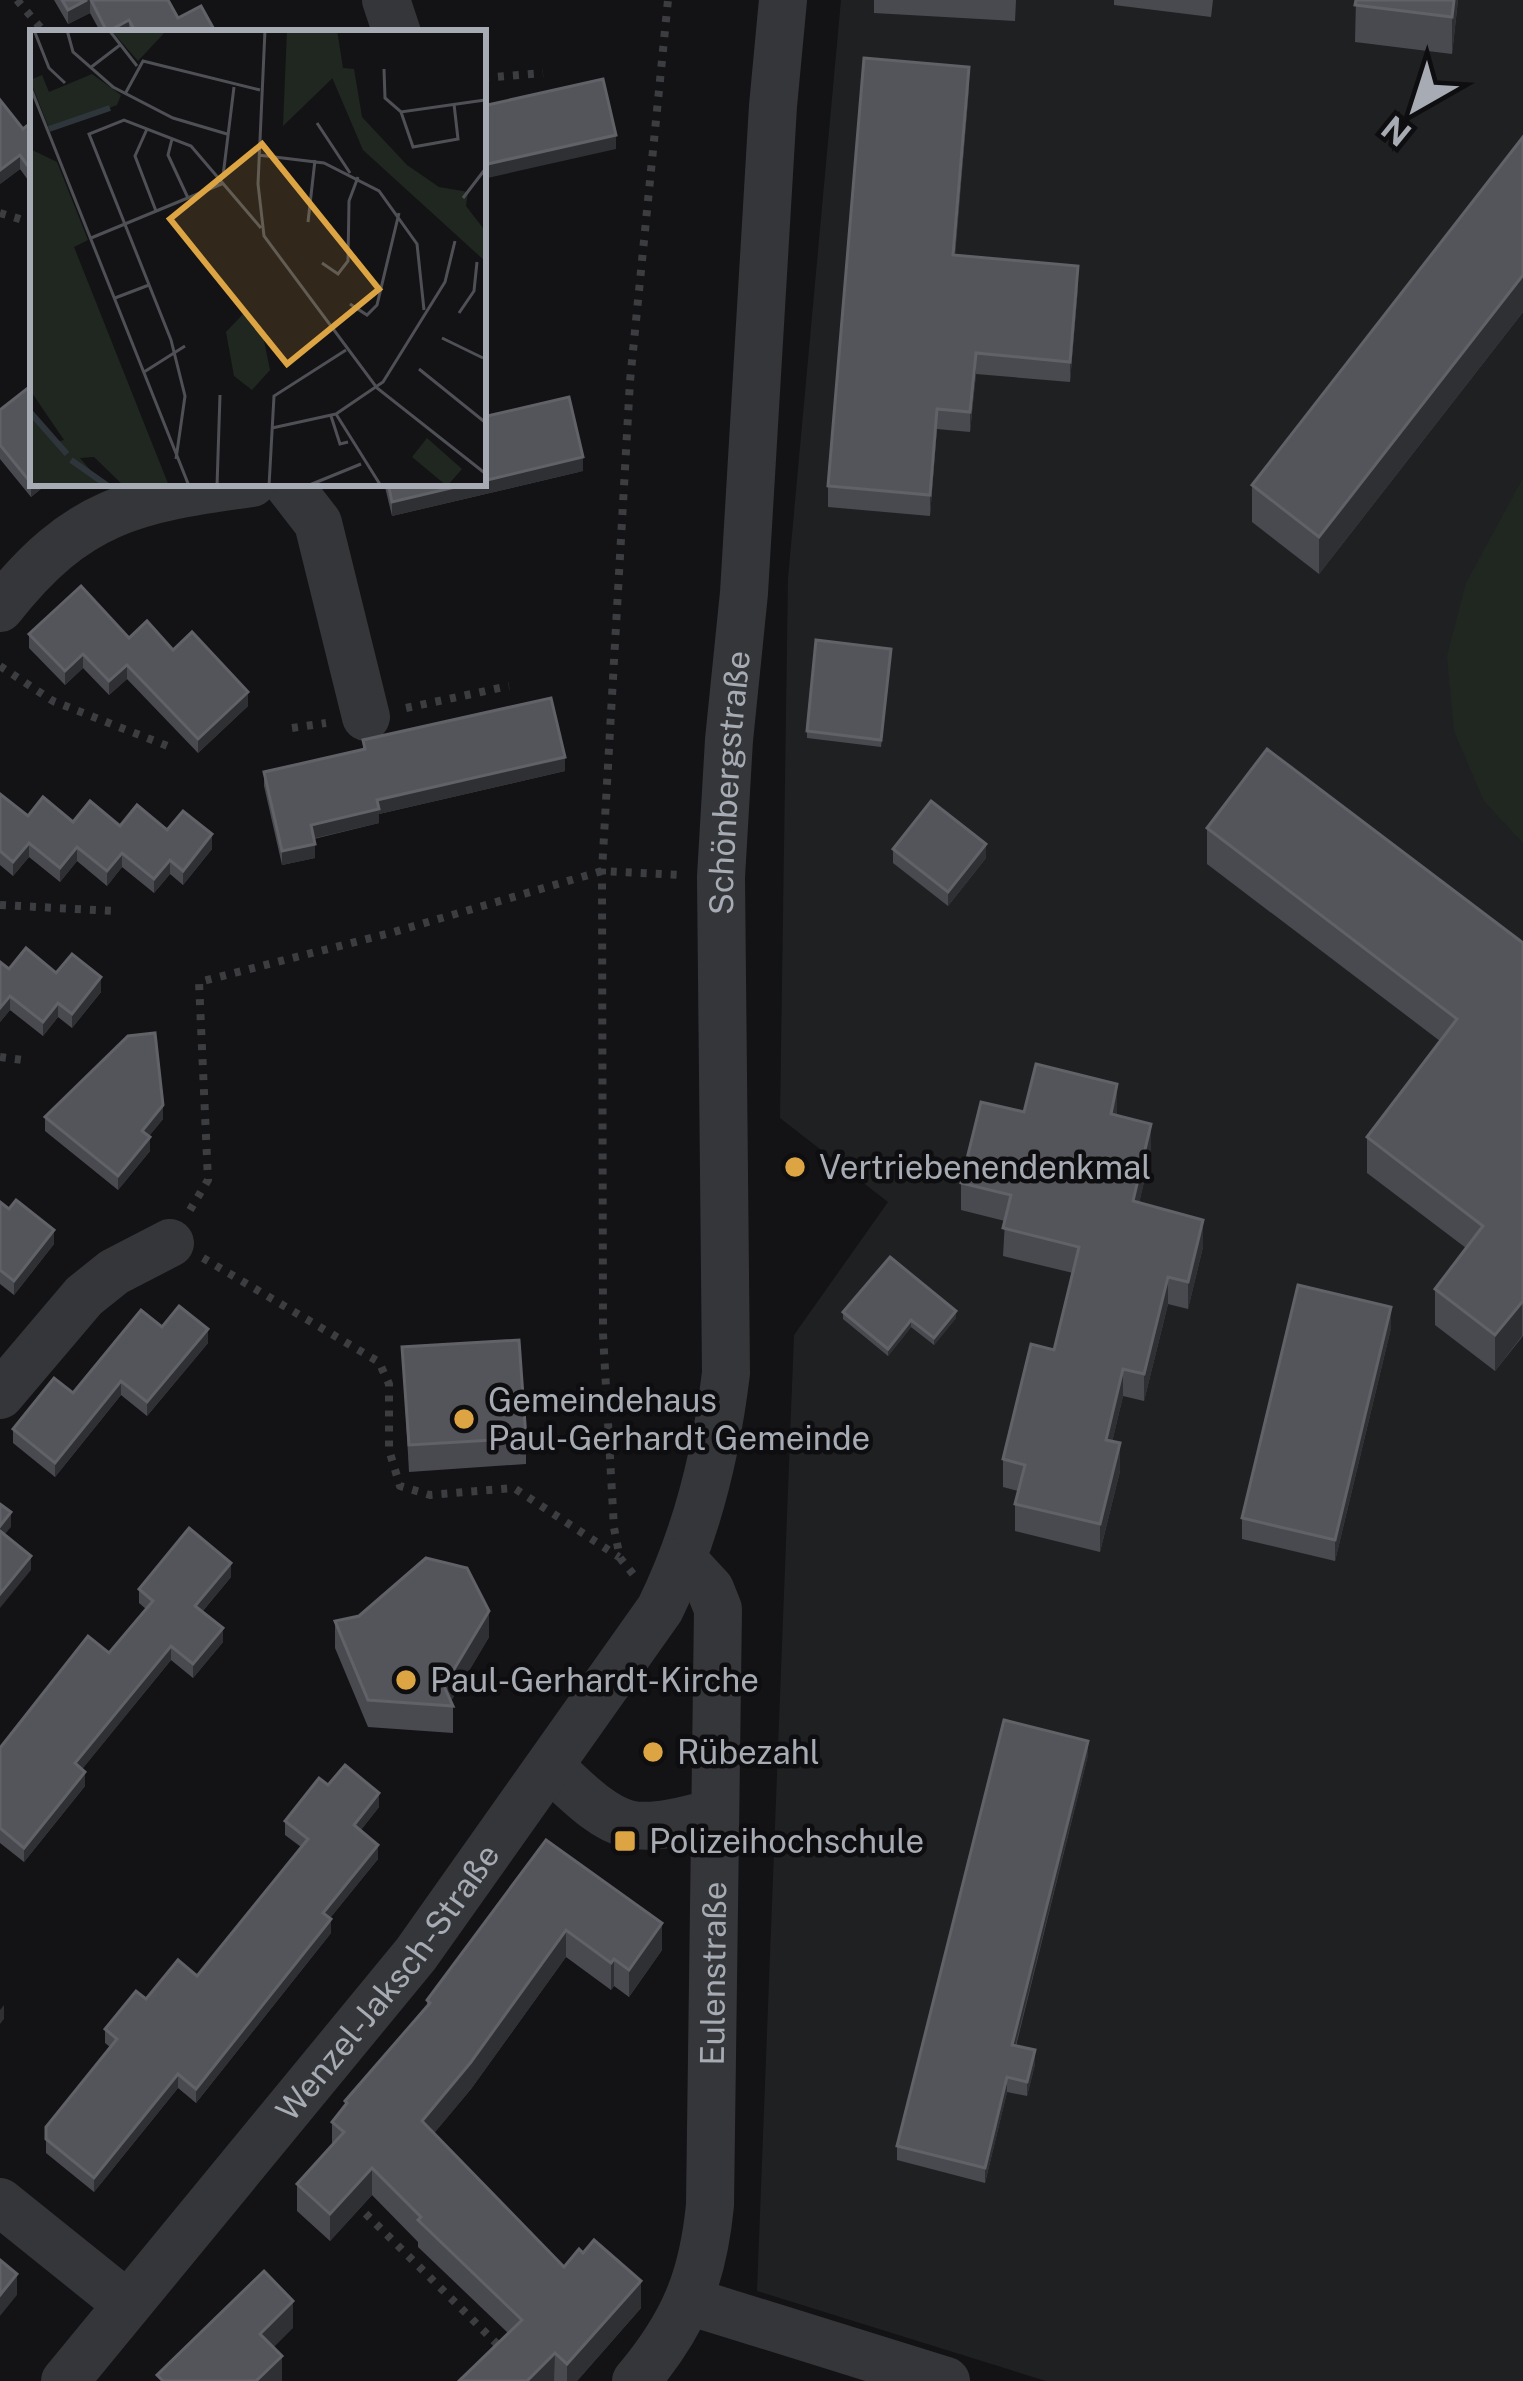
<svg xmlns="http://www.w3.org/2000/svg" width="1523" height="2381" viewBox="0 0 1523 2381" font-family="'Public Sans',sans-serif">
	<rect width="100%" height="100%" fill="#131315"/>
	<path fill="#1f2022" d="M841 0H1523V2381H1046L757 2291 794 1335 888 1202 780 1118 788 578Z"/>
	<path fill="#202721" d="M1523 478V843L1484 801 1454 731 1447 656 1466 583Z"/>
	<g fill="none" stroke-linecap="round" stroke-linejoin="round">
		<g stroke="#3b3d40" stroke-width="8" stroke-dasharray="6 9" stroke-linecap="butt">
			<path d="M17 0 45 33"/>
			<path d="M483 78 543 73"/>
			<path d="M0 213 33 223"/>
			<path d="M0 666 53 701 170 747"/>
			<path d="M406 708 509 686"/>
			<path d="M292 728 326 723"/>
			<path d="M0 905 114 911"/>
			<path d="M0 1057 22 1060"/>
			<path d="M190 1210 208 1180 199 982 394 932 602 871 681 875"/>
			<path d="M203 1258 379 1362 389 1384V1450L400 1486 430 1495 514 1488 619 1557"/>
			<path d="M633 1574 620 1558 614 1528 603 1334 602 871 630 381 668 0"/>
			<path d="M355 2203 499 2346"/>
		</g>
		<g stroke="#353639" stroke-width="48">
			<path d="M386 0 397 33"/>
			<path d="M287 483 318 523 366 717"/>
			<path d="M0 608C77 510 134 499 252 483"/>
			<path d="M0 1395 84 1296 114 1272 170 1243"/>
			<path d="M550 1767C572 1786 599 1817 628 1824 653 1830 688 1820 713 1813"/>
			<path d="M0 2202 127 2304"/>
			<path d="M689 2301 946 2381"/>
			<path id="s1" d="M65 2381 416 1954 660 1609C697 1534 716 1456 726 1373L721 877 729 740 744 593 773 106 783 0"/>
			<path id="s2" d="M636 2381C684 2324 703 2278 710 2205L718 1609 710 1589 684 1561"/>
		</g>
	</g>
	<g fill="#494a50">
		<path d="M54 0H168L178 18 216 33H101L90 13 68 24Z"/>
		<path d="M874 0H1016L1015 21 874 13Z"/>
		<path d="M1114 0H1213L1211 17 1114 5Z"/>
		<path d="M1356 0H1458L1452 54 1355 42Z"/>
		<path d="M969 88 955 256 1078 287 1070 382 976 374 970 432 937 429 930 516 828 507V486Z"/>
		<path d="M33 121V187L20 169 0 184 23 129Z"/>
		<path d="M1523 137V312L1319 574 1252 522V485Z"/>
		<path d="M0 410 33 483H48L31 497 0 459Z"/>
		<path d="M583 471 392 516 384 483H483Z"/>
		<path d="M29 634 129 638 173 650 248 706 198 753 127 679 109 695 83 668 65 685 29 648Z"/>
		<path d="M891 649 881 747 807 738V731Z"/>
		<path d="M363 740 565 771 379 814V823L314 839 315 858 282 865 264 786V772L363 749Z"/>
		<path d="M0 794 28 816 167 830 212 849 183 885 170 874 154 893 122 867 107 886 77 861 60 882 29 857 13 876 0 865Z"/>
		<path d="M1207 828 1523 943V1336L1495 1371 1435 1325V1289L1466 1248 1367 1173V1137L1440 1041 1207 864Z"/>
		<path d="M893 849 986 858 948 906 893 863Z"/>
		<path d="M0 962 9 969 56 973 101 992 72 1028 58 1017 43 1036 10 1010 0 1022Z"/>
		<path d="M1024 1112H1117V1115L1151 1152 1139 1203 1203 1247 1188 1309 1168 1304 1144 1401 1123 1396 1112 1442 1120 1471 1100 1552 1015 1531V1504L1018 1491 1003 1487V1459L1054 1350 1073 1273 1003 1256 1005 1221 961 1210V1183Z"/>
		<path d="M45 1117 163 1119 149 1136 150 1151 118 1190 45 1131Z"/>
		<path d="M0 1202 54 1244 14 1295 0 1284Z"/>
		<path d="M843 1312 956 1318 934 1345 911 1327 888 1356 843 1319Z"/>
		<path d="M162 1327 208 1343 147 1416 121 1395 55 1477 13 1443V1429L73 1393Z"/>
		<path d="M1391 1328 1335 1561 1242 1539V1518Z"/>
		<path d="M402 1347 526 1438V1464L409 1472Z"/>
		<path d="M231 1577 202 1612 223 1642 193 1678 171 1660 82 1769 85 1786 24 1862 0 1843V1748L109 1653 146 1609 139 1603V1589Z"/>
		<path d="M359 1616 489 1637 451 1701 453 1706V1733L368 1727 335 1648V1621Z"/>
		<path d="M1088 1755 1016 2046 1035 2064 1027 2096 1007 2092 985 2183 897 2160V2146Z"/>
		<path d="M328 1785 379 1807 360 1831 378 1859 330 1918 331 1933 196 2103 178 2088 94 2192 46 2153V2127L110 2047 105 2043V2029L146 1999 197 1976 301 1847 285 1835V1821Z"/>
		<path d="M546 1840 662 1950 629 1997 614 1986 611 1990 566 1957 471 2089 434 2133 564 2267 641 2308 577 2381H459L508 2333 418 2247V2242L372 2195 330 2241 297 2211V2184L332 2145V2122L345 2107V2101L427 2006V2000Z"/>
	</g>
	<g fill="#2f3034">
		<path d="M87 0H90V13L68 24V10Z"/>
		<path d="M1454 0H1458L1452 54V17Z"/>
		<path d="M129 20V33H107V32Z"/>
		<path d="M969 67V88L953 276V255Z"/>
		<path d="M616 135V149L483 179V165Z"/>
		<path d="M20 155V169L0 184V170Z"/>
		<path d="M1078 266V287L1070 382V362Z"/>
		<path d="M1523 275V312L1319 574V537Z"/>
		<path d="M976 353V374L970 432V412Z"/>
		<path d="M937 409V429L930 516V495Z"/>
		<path d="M583 457V471L392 516V502L472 483H483V481Z"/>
		<path d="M33 481V483H48L31 497V483Z"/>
		<path d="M83 654V668L65 685V671Z"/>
		<path d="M127 665V679L109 695V681Z"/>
		<path d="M248 692V706L198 753V739Z"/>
		<path d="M565 757V771L379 814V823L311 839V825L377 800Z"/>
		<path d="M212 834V849L183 885V871Z"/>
		<path d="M29 843V857L13 876V862Z"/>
		<path d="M315 844V858L282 865V851Z"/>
		<path d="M986 844V858L948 906V892Z"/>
		<path d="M77 847V861L60 882V868Z"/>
		<path d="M122 853V867L107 886V871Z"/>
		<path d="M170 860V874L154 893V879Z"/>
		<path d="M101 977V992L72 1028V1014Z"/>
		<path d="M10 996V1010L0 1022V1008Z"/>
		<path d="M58 1003V1017L43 1036V1022Z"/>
		<path d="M1117 1084V1112L1111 1141V1114Z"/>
		<path d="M163 1105V1119L142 1145V1131Z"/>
		<path d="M1151 1124V1152L1133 1229V1201Z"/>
		<path d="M150 1137V1151L118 1190V1176Z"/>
		<path d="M1203 1220V1247L1188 1309V1282Z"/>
		<path d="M54 1230V1244L14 1295V1281Z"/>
		<path d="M1168 1277V1304L1144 1401V1374Z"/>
		<path d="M1522 1300V1336L1495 1371V1335Z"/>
		<path d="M1391 1307V1328L1335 1561V1540Z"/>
		<path d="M956 1311V1318L934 1345V1338Z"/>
		<path d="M911 1320V1327L888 1356V1349Z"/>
		<path d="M208 1329V1343L147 1416V1402Z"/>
		<path d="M1123 1369V1396L1106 1468V1440Z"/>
		<path d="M121 1381V1395L55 1477V1463Z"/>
		<path d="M1120 1443V1471L1100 1552V1524Z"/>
		<path d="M11 1512V1527L0 1540V1526Z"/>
		<path d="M31 1556V1570L0 1608V1594Z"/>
		<path d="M231 1563V1577L195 1620V1606Z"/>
		<path d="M489 1611V1637L448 1706 444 1686Z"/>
		<path d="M223 1628V1642L193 1678V1664Z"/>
		<path d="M171 1646V1660L75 1778V1763Z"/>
		<path d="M1088 1741V1755L1012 2059V2045Z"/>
		<path d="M85 1772V1786L24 1862V1848Z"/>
		<path d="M379 1793V1807L354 1839V1825Z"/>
		<path d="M378 1845V1859L323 1927V1913Z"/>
		<path d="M331 1919V1933L196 2103V2089Z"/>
		<path d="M662 1923V1950L629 1997V1970Z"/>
		<path d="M566 1930V1957L471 2089 422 2148V2121Z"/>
		<path d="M614 1959V1986L611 1990V1963Z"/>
		<path d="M4 2005V2019L0 2024V2010Z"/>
		<path d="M1035 2050V2064L1027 2096V2082Z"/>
		<path d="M178 2074V2088L94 2192V2178Z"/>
		<path d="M1007 2077V2092L985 2183V2168Z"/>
		<path d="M372 2168V2195L330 2241V2214Z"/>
		<path d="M17 2274V2295L0 2316V2295Z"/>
		<path d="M641 2281V2308L577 2381H567V2364Z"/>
		<path d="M293 2301V2328L260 2361V2334Z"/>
		<path d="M555 2353 554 2381H527Z"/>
		<path d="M282 2356V2381H256Z"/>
	</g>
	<g fill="#53555a" stroke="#606268" stroke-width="3">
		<path d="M62 0H87L68 10Z"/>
		<path d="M91 0H168L178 18 201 6 216 33H136L129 20 107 32Z"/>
		<path d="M1356 0H1454L1452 17 1355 5Z"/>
		<path d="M864 58 969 67 953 255 1078 266 1070 362 976 353 970 412 937 409 930 495 828 486Z"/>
		<path d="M603 79 616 135 483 165V106Z"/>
		<path d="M0 100 23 129 33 121V173L20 155 0 170Z"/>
		<path d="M1523 137V275L1319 537 1252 485Z"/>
		<path d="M33 384V481L31 483 0 445V410Z"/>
		<path d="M569 397 583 457 483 481V417Z"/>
		<path d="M388 483H472L392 502Z"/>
		<path d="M81 586 129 638 147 621 173 650 192 632 248 692 198 739 127 665 109 681 83 654 65 671 29 634Z"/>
		<path d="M816 640 891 649 881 740 807 731Z"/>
		<path d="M551 698 565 757 377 800 379 809 311 825 315 844 282 851 264 772 365 749 363 740Z"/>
		<path d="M1267 749 1523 943V1301L1495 1335 1435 1289 1483 1226 1367 1137 1457 1019 1207 828Z"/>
		<path d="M0 794 28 816 43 797 73 822 90 801 120 826 137 805 167 830 183 811 212 834 183 871 170 860 154 879 122 853 107 871 77 847 60 868 29 843 13 862 0 851Z"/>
		<path d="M931 801 986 844 948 892 893 849Z"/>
		<path d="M26 948 56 973 72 954 101 977 72 1014 58 1003 43 1022 10 996 0 1008V962L9 969Z"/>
		<path d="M155 1033 163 1105 142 1131 150 1137 118 1176 45 1117 128 1036Z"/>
		<path d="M1036 1064 1117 1084 1111 1114 1151 1124 1133 1201 1203 1220 1188 1282 1168 1277 1144 1374 1123 1369 1106 1440 1120 1443 1100 1524 1015 1504 1025 1465 1003 1459 1031 1344 1054 1350 1079 1247 1003 1228 1011 1195 961 1183 981 1102 1024 1112Z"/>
		<path d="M16 1200 54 1230 14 1281 0 1270V1202L9 1209Z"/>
		<path d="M890 1257 956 1311 934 1338 911 1320 888 1349 843 1312Z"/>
		<path d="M1298 1285 1391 1307 1335 1540 1242 1518Z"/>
		<path d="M179 1306 208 1329 147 1402 121 1381 55 1463 13 1429 54 1378 73 1393 141 1310 162 1327Z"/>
		<path d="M519 1340 526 1438 409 1445 402 1347Z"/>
		<path d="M0 1504 11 1512 0 1526Z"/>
		<path d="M189 1528 231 1563 195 1606 223 1628 193 1664 171 1646 75 1763 85 1772 24 1848 0 1828V1748L88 1636 109 1653 153 1601 139 1589Z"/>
		<path d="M0 1531 31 1556 0 1594Z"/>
		<path d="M426 1558 467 1568 489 1611 444 1686 453 1706 368 1700 335 1621 359 1616Z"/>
		<path d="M1004 1720 1088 1741 1012 2045 1035 2050 1027 2082 1007 2077 985 2168 897 2146Z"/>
		<path d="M345 1765 379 1793 354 1825 378 1845 323 1913 331 1919 196 2089 178 2074 94 2178 46 2139V2127L117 2039 105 2029 136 1991 146 1999 178 1960 197 1976 308 1839 285 1821 319 1778 328 1785Z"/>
		<path d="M546 1840 662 1923 629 1970 614 1959 611 1963 566 1930 471 2062 422 2121 564 2267 579 2249 583 2253 594 2240 641 2281 567 2364 555 2353 527 2381H459L522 2320 418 2220 421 2217 372 2168 330 2214 297 2184 344 2132 332 2122 347 2103 345 2101 430 2003 427 2000Z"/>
		<path d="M0 2260 17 2274 0 2295Z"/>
		<path d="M264 2271 293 2301 260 2334 282 2356 256 2381H163L157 2375Z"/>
	</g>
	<g fill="#dda443" stroke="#0e0e10" stroke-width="4.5">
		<circle cx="795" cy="1167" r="12"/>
		<circle cx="464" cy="1419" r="12"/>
		<circle cx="406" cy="1680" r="12"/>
		<circle cx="653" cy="1752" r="12"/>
		<rect x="613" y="1829" width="24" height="24" rx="6"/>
	</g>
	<g text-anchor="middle" stroke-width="9" stroke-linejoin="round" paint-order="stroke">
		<g font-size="33" fill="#a6abb4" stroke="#0e0e10">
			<text dy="12" stroke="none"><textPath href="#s1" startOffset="1812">Schönbergstraße</textPath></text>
			<text dy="12" stroke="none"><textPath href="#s2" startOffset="426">Eulenstraße</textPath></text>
			<text dy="12" stroke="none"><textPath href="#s1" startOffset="513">Wenzel-Jaksch-Straße</textPath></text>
		</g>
		<g font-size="33" fill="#a6abb4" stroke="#0e0e10" text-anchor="start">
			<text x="819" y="1179">Vertriebenendenkmal</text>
			<text x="488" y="1412">Gemeindehaus<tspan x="488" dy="38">Paul-Gerhardt Gemeinde</tspan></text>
			<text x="430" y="1692">Paul-Gerhardt-Kirche</text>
			<text x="677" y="1764">Rübezahl</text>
			<text x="649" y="1853">Polizeihochschule</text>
		</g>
	</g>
	<g transform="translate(30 30)">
		<rect width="456" height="456" fill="#131315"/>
		<path d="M81 0H137L108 31ZM257 0H307L313 38 253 96ZM62 44 91 65 87 75 20 101 0 50 12 45 19 62ZM0 119 27 132 58 210 44 217 139 456H94L64 427 50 428 74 456H0V379L26 412 34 410 0 360Z" fill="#202721"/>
		<path d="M313 38 324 39 332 87 377 135 409 157 438 162 436 176 456 202V232L333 120 301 45ZM214 283 231 296 240 340 222 360 204 346 196 302ZM397 408 432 439 417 456 382 427Z" fill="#202721"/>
		<path fill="none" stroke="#2e363c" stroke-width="6" d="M19 99 80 78M0 382 37 424M41 430 78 456"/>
		<path fill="none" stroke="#4e5055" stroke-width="3" d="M4 0 19 38 35 53M37 0 43 22 83 57 143 88 197 104M79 0 107 36M235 0 228 154 234 206 347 358 456 444M456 20V76M60 38 90 15M354 39 355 68 371 82 455 70M0 56 159 456M95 64 113 31 230 60M371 82 383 117 428 109 424 74M287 93 320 143M117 99 105 126 126 181M142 109 138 125 158 168M228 125 294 133 349 161 387 214 394 280M193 146 204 57M433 168 456 138M278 192 285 130M61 208 194 153M292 233 308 244 318 231 319 171 328 147M85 268 119 255M320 274 337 285 347 275 369 183M429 283 444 261 447 232M412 308 453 328M456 323V360M389 339 456 393M114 342 155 316M301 386 310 414 318 412M242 398 306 384M146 429 155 366 141 310 59 104 94 90 161 116 231 198M187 456 190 365M239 456 244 366 316 320M277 456 331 434M351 456 306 384 353 352 415 252 425 211"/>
		<path fill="#dda443" fill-opacity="0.15" stroke="#dda443" stroke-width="6" d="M232 114 349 259 257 334 140 189Z"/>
		<rect width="456" height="456" fill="none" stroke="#a6abb4" stroke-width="6"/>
	</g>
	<g transform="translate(1415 108) rotate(219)" stroke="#0e0e10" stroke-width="9" paint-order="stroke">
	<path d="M0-9L21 45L0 30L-21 45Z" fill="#a6abb4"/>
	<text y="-18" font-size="33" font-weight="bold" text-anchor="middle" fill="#a6abb4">N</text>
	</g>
</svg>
